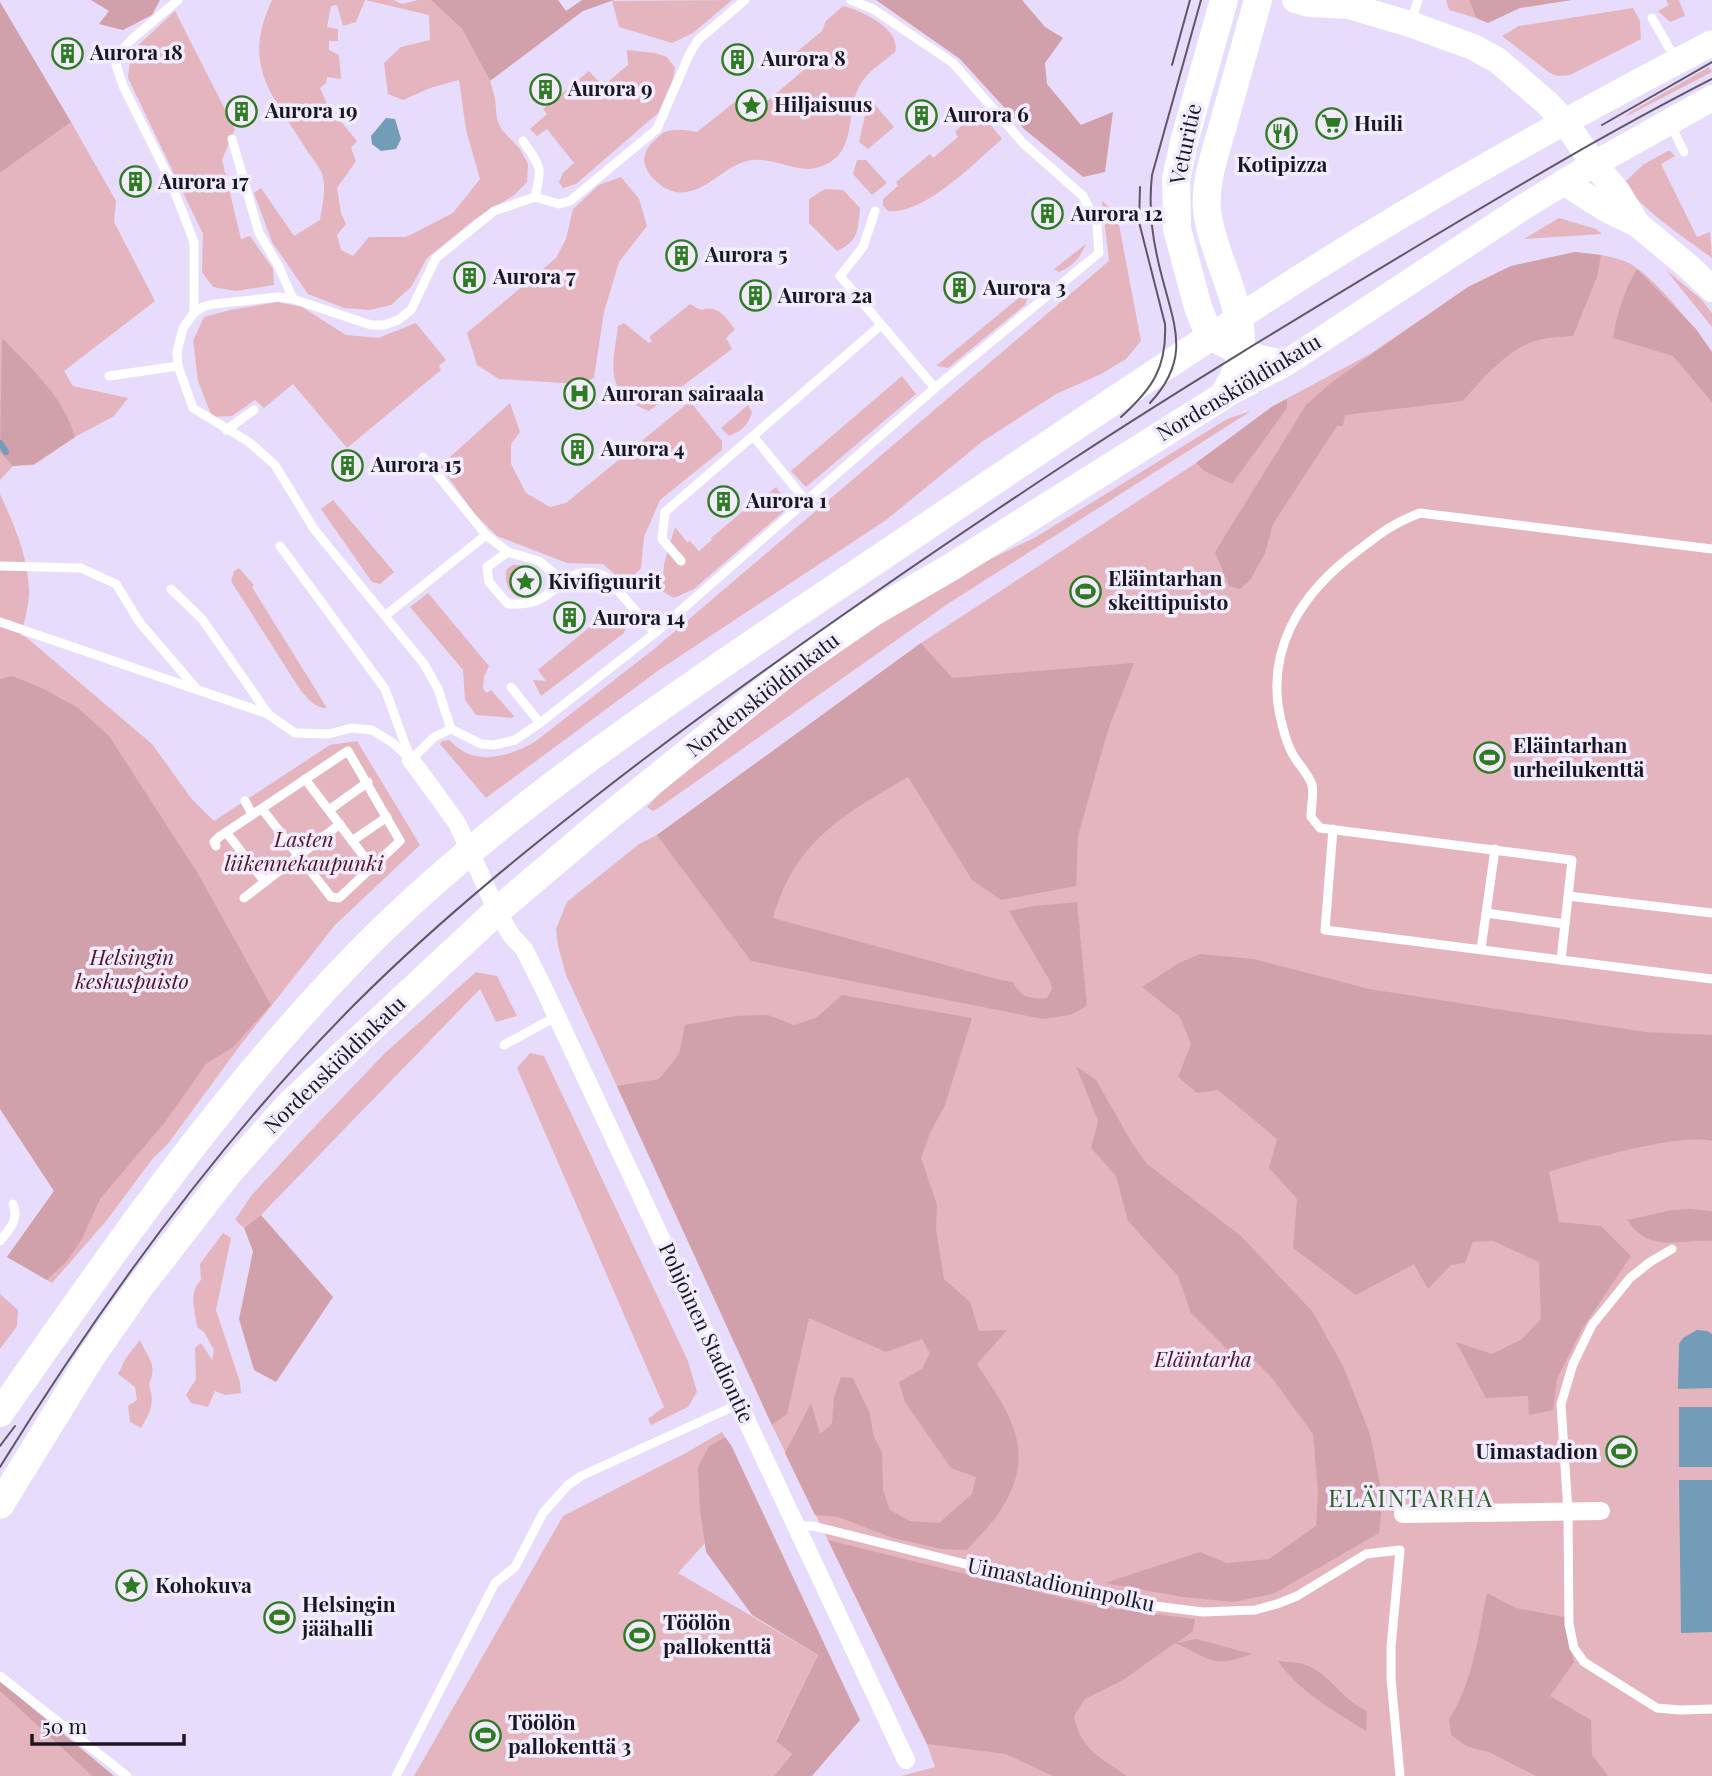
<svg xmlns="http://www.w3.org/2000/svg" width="1712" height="1776" viewBox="0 0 1712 1776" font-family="'Playfair Display',serif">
	<rect width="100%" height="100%" fill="#e7dcfb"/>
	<g fill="#e4b5be">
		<path d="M272 0H365L356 22 343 26 337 5 331 6 327 27 338 29V41H329V50L339 55 341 79 327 77 326 83 320 88 328 106 357 141 351 148 356 161 337 188 341 213 346 224 337 235 341 250 353 256 369 237H406L453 213 480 179 466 130 459 80 430 88 403 100 388 94 384 63 401 47 430 40 429 15 365 0H394L402 4 418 0H431L462 29 490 81 495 98 497 120 502 130 520 149 528 164 527 182 513 196 475 219 427 258 411 287 391 305 370 310 344 308 308 294 272 242 254 193 261 188 294 236 320 220C322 208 326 189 323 177 321 168 311 157 306 149 272 94 241 67 272 0Z"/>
		<path d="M732 0 693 33 672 43 619 27 612 1Z"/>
		<path d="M1446 0H1469L1476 18 1449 10Z"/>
		<path d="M1666 0H1679L1685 16 1670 22 1658 11 1669 5Z"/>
		<path d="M843 6C860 10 902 29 895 52 883 62 868 71 860 85 843 114 861 156 816 168 796 173 770 155 747 161 725 166 709 189 686 192 675 194 665 189 657 182 643 170 639 155 653 142 657 139 661 133 665 132 674 128 688 130 697 132L751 89 766 102 805 69 794 54 822 31 826 21Z"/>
		<path d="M1633 8 1640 21 1641 39 1570 75 1558 76 1550 73 1502 36 1519 26Z"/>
		<path d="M175 11 235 129 222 160 241 239 250 236 273 269 274 285 236 291 213 287 202 272 203 234 128 78 131 52Z"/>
		<path d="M627 50 655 53 667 57 675 68 673 79 658 113 576 184 563 188 559 182 563 173 574 163 547 129 537 136 530 129 547 114 543 109 589 71 603 86 628 65Z"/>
		<path d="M1709 67 1712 72 1625 117 1630 112Z"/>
		<path d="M869 98 894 127 868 149 859 142Z"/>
		<path d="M980 112 1002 139C976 161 925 215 888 211L883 206V199L898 186 896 182 930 154 933 158 958 137 955 131Z"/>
		<path d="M71 122 116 201 114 222 155 301 64 371 73 386 128 398 114 416 75 437 34 465 13 466 0 480V173Z"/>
		<path d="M1668 151H1670L1675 156 1661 164 1697 237 1710 232 1712 258C1692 243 1632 203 1625 182L1644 164Z"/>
		<path d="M857 160H866L887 183 872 195 853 174Z"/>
		<path d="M621 177 639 199 647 226 619 262 604 312 594 378 578 384 499 379 477 365 467 333 556 258 566 239 573 209 599 185Z"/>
		<path d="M825 189 843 190 860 208C858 230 859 241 837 251L809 223V199Z"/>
		<path d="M1102 201 1117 214 1141 341 1126 359 1101 374 1056 394 983 441 886 520 659 670 486 798 440 744 442 741 449 740C452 742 454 745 457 747 480 766 514 755 536 741L654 649 1109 261Z"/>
		<path d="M1559 218 1596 229 1602 234 1524 239Z"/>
		<path d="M1086 244C1081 257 1072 267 1059 272L1054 269Z"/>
		<path d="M1575 252C1591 254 1609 255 1624 261 1650 270 1695 328 1712 352V1776H901L935 1767 927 1744 772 1425 566 975 558 946 556 929 567 902 639 844 657 835 921 643 1196 463 1273 406 1370 354 1468 287 1511 266Z"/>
		<path d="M1666 270 1701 299 1712 313V327Z"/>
		<path d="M1026 292 1027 299 1025 305 948 368 936 366Z"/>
		<path d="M278 302 302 307 346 335 378 338 416 323 446 360 439 366 441 370 347 448 293 384 264 408 255 400 232 416 212 417 198 381 193 341 204 317 230 310Z"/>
		<path d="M690 304 701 310C719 305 724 316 735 329L726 338 732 349 649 411C603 393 613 365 618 326L624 323 649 343 652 341 649 337Z"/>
		<path d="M902 376 916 394 806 487 791 471Z"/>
		<path d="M510 403 520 432 511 444V464L526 493 550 507 566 503 688 403 692 404 722 441V450L660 500 644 537 641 568 626 584 603 564 567 563 497 536 474 513 440 466Z"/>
		<path d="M748 405 752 412C748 425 742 431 729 436L721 428Z"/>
		<path d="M1251 411 949 603 660 807 653 811 647 807 672 781 731 731 867 630 964 572 1036 537 1227 419Z"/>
		<path d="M776 487 790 506 694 589 674 598 662 591 664 564 675 527 687 542 690 541 699 551 712 540 711 538 761 496 763 498Z"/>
		<path d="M0 494C14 524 29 559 29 592 29 606 24 622 21 635L26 637 152 744 191 798 214 821 330 745 357 741 420 845 335 925 242 1043 167 1145 153 1158 107 1220 52 1283 7 1257 54 1191 0 1108Z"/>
		<path d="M333 500 394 572 380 584 372 582 321 509Z"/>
		<path d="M513 565C522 564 535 569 541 576V585C537 588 531 594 526 596 512 602 502 580 507 569Z"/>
		<path d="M239 568 254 585 252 587 327 708C315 708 309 700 301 691L231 581 234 571Z"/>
		<path d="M428 593 489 666 484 677 483 689 487 693 491 690 514 716 512 718 476 715 465 700 463 670 410 607Z"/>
		<path d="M610 610 618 619 622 618 626 627 624 633 541 696 533 680 546 681 538 670Z"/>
		<path d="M476 972 497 976 517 1016 496 1022 480 989 261 1215 244 1228 235 1220 251 1196 304 1138 385 1053Z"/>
		<path d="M530 1053 544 1056 688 1361 697 1392 688 1407 651 1425 648 1419 664 1407 517 1068Z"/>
		<path d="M223 1233 231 1238 216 1310 240 1382 241 1393 225 1395 215 1391 208 1407 191 1403 186 1395 196 1379 195 1348 201 1343 212 1360 214 1350 204 1332 197 1327C195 1310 188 1293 201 1280L200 1264Z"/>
		<path d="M0 1294 18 1310 17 1326 0 1349Z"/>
		<path d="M140 1340C148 1359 158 1364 149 1384 155 1403 151 1411 141 1428L130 1422 128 1406 137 1400 135 1387 118 1374 126 1358Z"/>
		<path d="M722 1432 725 1437 709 1446 700 1511 705 1543 678 1573 818 1655 776 1740 792 1754 774 1776H414L563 1516 684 1454Z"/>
		<path d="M0 1691 92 1776H0Z"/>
	</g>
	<g fill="#d2a0aa">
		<path d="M91 0H160L152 15 123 30 99 24 109 11Z"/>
		<path d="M431 0H558L566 11 582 0H614L583 11 490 81 462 29Z"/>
		<path d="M876 0H1022L1045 27 1063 38 1045 63 1047 84 1081 125 1113 112 1105 172 1083 177 1024 129 960 59Z"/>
		<path d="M1469 0H1572L1520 8 1488 23 1476 18Z"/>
		<path d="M0 2 71 122 0 173Z"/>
		<path d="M1575 252 1601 255 1597 277 1573 336C1561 337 1546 337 1535 341 1508 349 1481 380 1463 401L1345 415 1343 426H1337L1273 524 1265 553 1250 580 1240 589 1229 586 1215 552 1306 405 1332 382 1468 287 1511 266Z"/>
		<path d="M1637 269 1696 329 1712 352V402L1673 356 1613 338C1617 313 1624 291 1637 269Z"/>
		<path d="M2 338C30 367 64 397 75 437L34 464 13 466 0 452Z"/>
		<path d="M1287 399V408L1232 484 1204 471 1196 463 1273 406Z"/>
		<path d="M921 643 952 678 1134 663 1108 730 1078 836 1076 886 1001 900 972 880 908 777C843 815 795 841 773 918L997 979 1013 982C1020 997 1031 1000 1047 998L1052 989 1050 981 1009 911 1034 906 1077 902 1087 1006 1070 1015 1043 1019 751 961 657 835Z"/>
		<path d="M12 676 42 688 78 708 109 736 197 872 271 1005 233 1047 206 1064 165 1122 100 1199 82 1239 67 1261 47 1280 7 1257 54 1191 0 1109V679Z"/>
		<path d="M1200 954 1254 959 1369 989 1645 1032 1712 1035V1141C1678 1133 1586 1160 1549 1172L1559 1222 1601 1226 1631 1256 1582 1329 1557 1379 1553 1410 1529 1415 1528 1396 1486 1398 1456 1342 1492 1354 1522 1339 1541 1319 1539 1262 1493 1241 1473 1242 1465 1263 1451 1265 1428 1289 1414 1264 1356 1295 1293 1248 1297 1199 1269 1168 1277 1139 1218 1090 1197 1093 1178 1077 1191 1044 1180 1017 1142 987 1179 963Z"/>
		<path d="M842 995 972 1018 945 1105 930 1133 921 1158 937 1205 936 1229 944 1279 970 1302 979 1331 1007 1330 977 1364C1009 1413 1038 1450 1002 1508 993 1523 978 1537 967 1550L942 1549 893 1538 838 1517 815 1515 785 1453 811 1403 820 1434 832 1424 834 1397 841 1377 853 1378 870 1414 873 1434 882 1453 883 1490 890 1510 910 1521 939 1523 972 1494 976 1477 951 1468 905 1402 899 1382 922 1369 930 1353 922 1339 886 1352 809 1318 787 1414 772 1425 617 1086 659 1079 679 1054 685 1025 735 1016 768 1015 794 1025 816 1018Z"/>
		<path d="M1076 1066 1096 1080 1132 1143 1147 1164 1241 1236 1312 1311 1343 1366 1370 1434 1383 1499 1379 1533 1275 1593 1235 1602 1183 1597 1105 1583 1200 1552 1227 1563 1269 1559 1316 1526 1318 1492 1313 1434 1272 1378 1248 1354 1227 1349 1191 1313 1178 1276 1128 1221 1116 1176 1091 1148 1098 1121Z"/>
		<path d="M1689 1209 1712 1211V1241C1677 1239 1651 1254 1627 1220L1672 1210Z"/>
		<path d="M261 1215 333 1297 276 1382 254 1370 239 1319 253 1251 244 1228Z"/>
		<path d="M725 1437 731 1445 860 1720 812 1776H774L792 1754 776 1741 818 1655 752 1615 706 1552 700 1511 698 1467 709 1446Z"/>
		<path d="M828 1540 1099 1607 1195 1619 1193 1631 1177 1643 1196 1639 1252 1654C1210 1669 1212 1659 1175 1643L1123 1680 1085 1699 1074 1716C1080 1749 1101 1758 1127 1776H1053L1006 1754 927 1744Z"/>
		<path d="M1487 1593 1516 1608 1564 1617 1574 1662 1550 1696 1591 1720 1592 1755 1608 1776H1536L1489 1752 1466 1746 1451 1735 1449 1719C1473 1683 1478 1635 1487 1593Z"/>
		<path d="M1278 1661C1287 1662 1298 1662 1306 1665 1330 1674 1343 1701 1367 1711L1366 1731C1335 1711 1299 1692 1278 1661Z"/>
		<path d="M0 1681 114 1776H92L0 1691Z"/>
	</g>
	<g fill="#739cb7">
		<path d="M386 118 395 119 401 139 396 149 381 151 372 144 371 136Z"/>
		<path d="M1697 1330 1707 1331 1712 1334V1388L1678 1389 1679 1344 1683 1338Z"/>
		<rect x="1679" y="1407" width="33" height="60"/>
		<path d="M1679 1480H1712V1632L1681 1633Z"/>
	</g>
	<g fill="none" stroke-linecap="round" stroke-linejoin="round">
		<path stroke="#739cb7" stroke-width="6" d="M0 443 6 452"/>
		<g stroke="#fff" stroke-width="9">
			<path d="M178 0 132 39 120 52 116 65 123 86 170 180 194 242V313"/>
			<path d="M1652 18 1676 60"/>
			<path d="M1411 22 1418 0"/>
			<path d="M1671 125 1684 152"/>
			<path d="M232 139 259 233 279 267 293 299"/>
			<path d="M535 197 559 204 570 201 657 129 689 55 698 40 745 0"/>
			<path d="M875 211 863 247 840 276 935 388"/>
			<path d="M109 376 178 366"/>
			<path d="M226 430 254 410"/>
			<path d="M423 457 486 535 508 552 539 561 563 581"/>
			<path d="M806 501 753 436 881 325"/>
			<path d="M280 546 385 689 409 755"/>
			<path d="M508 552 487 567 489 582 508 604C518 604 527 605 536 601 563 590 571 561 606 577L655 633"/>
			<path d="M681 561 662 539 665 512 753 436"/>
			<path d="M0 566 81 568 116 584 140 623 195 687"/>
			<path d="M171 589 202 619 269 715 295 733 329 734 351 728 372 730 393 743 411 760"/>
			<path d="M386 615 486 535"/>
			<path d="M0 622 268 714"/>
			<path d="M511 687 540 723"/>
			<path d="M451 729 438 689 424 664 314 529 275 465 249 442 193 408 178 366 177 352 183 328 194 313 203 307 214 304 278 297 293 299 371 325H384L398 320 411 310 436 258 494 211 535 197C543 166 540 166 523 141"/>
			<path d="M411 760 434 737 451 729 481 744 494 745 515 740 540 723 655 633 935 388 1099 253 1097 224 1083 196 1024 144 953 63 873 9 851 0"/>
			<path d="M305 779 372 867"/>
			<path d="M245 801 251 812"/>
			<path d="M329 810 368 782"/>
			<path d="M1333 829 1325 930 1712 979"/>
			<path d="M226 832 265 882"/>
			<path d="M352 841 387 817"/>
			<path d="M216 846 214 842 219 837 346 752 348 751 400 841 339 898 331 897 262 809"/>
			<path d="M1568 896 1712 913"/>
			<path d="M244 898 340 824"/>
			<path d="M1486 913 1565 924"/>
			<path d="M1481 949 1495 849"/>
			<path d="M1561 960 1572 860 1320 828 1311 817C1311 807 1314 794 1312 785 1309 774 1297 763 1292 753 1288 745 1285 736 1283 728 1261 652 1301 592 1360 549 1382 532 1394 523 1420 513L1712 549"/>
			<path d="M504 1045 557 1016"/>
			<path d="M0 1241C10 1229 19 1220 13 1204"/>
			<path d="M1672 1249 1650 1262 1630 1278 1592 1325 1573 1364 1561 1404 1568 1512 1569 1624 1574 1648 1584 1662 1657 1708 1680 1710 1712 1709"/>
			<path d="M797 1526H813L1114 1601 1203 1612 1255 1610 1277 1604 1297 1596 1366 1554 1400 1550 1391 1647V1678L1400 1776"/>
			<path d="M0 1676 127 1776"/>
			<path d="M396 1776 495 1583 515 1567 543 1513 568 1485 581 1476 739 1404"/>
		</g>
		<g stroke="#fff" stroke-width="18">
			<path d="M411 760 457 823 497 911 511 935 524 949 543 987 906 1760"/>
			<path d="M1403 1514 1601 1511"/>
		</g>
		<g stroke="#fff" stroke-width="26">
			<path d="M1295 0 1309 4 1349 6 1410 24 1473 47 1497 60 1547 103 1564 121 1594 164 1617 191 1637 224"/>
			<path d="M1564 182 1606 209 1637 224 1689 267 1712 289"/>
			<path d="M1286 363C1259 360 1234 350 1210 337 1370 228 1540 133 1712 43"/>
			<path d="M1223 396 1286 363 1525 206 1594 164 1712 98"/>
		</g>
		<g stroke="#fff" stroke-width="28">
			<path d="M0 1413C118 1245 234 1075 382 930 506 810 651 713 793 616 932 523 1070 429 1210 337L1198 307 1177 229 1176 179 1185 138 1224 0"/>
			<path d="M0 1505 91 1357 139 1288 230 1171 289 1105 497 911 607 818 795 666 872 613 953 566 1223 396C1227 388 1233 380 1236 372 1255 321 1216 267 1208 217 1202 185 1217 149 1225 118 1236 79 1247 39 1258 0"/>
		</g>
		<g stroke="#5d5768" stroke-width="2">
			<path d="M1172 65 1190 0"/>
			<path d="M1602 125 1712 62"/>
			<path d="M1150 403C1191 359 1175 327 1162 277 1153 243 1148 211 1152 175L1201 0"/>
			<path d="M1121 417C1152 389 1167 368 1165 324L1139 222 1140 187"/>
			<path d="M0 1446 15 1426"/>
			<path d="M0 1467C102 1302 217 1143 354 1005 444 915 543 836 644 759 782 655 923 558 1067 463 1183 387 1301 316 1419 245 1516 187 1612 130 1712 79"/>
		</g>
	</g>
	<defs>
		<symbol id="building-ring" viewBox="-11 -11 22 22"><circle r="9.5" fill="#f2ecfe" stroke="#2f7b23" stroke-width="1.5"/><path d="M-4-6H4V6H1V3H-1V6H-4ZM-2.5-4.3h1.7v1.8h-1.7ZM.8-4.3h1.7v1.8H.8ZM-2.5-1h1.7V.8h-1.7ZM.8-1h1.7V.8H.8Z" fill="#2f7b23"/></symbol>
		<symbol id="sight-ring" viewBox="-11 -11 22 22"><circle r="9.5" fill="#f2ecfe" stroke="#2f7b23" stroke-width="1.5"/><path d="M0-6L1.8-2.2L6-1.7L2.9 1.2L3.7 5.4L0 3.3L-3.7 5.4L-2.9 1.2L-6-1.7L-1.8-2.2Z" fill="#2f7b23"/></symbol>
		<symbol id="supermarket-ring" viewBox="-11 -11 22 22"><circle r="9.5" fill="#f2ecfe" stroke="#2f7b23" stroke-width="1.5"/><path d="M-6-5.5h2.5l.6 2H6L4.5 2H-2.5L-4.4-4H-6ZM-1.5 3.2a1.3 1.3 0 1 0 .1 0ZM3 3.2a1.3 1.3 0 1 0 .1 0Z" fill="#2f7b23"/></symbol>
		<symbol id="restaurant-ring" viewBox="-11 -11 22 22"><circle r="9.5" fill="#f2ecfe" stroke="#2f7b23" stroke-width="1.5"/><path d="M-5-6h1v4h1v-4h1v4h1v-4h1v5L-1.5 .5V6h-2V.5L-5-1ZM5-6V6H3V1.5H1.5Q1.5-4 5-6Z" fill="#2f7b23"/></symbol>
		<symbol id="hospital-ring" viewBox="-11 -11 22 22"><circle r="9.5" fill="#f2ecfe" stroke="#2f7b23" stroke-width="1.5"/><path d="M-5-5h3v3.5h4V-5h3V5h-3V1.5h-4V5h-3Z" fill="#2f7b23"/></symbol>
		<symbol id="stadium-ring" viewBox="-11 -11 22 22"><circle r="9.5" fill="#f2ecfe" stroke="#2f7b23" stroke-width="1.5"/><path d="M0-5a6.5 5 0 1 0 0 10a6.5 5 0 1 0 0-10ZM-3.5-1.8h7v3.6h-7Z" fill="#2f7b23"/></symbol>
	</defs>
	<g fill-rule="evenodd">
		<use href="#building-ring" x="50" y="36" width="35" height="35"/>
		<use href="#building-ring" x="720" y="42" width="35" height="35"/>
		<use href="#building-ring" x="528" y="72" width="35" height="35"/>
		<use href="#sight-ring" x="734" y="88" width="35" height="35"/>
		<use href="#building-ring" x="224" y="94" width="35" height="35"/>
		<use href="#building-ring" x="904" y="98" width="35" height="35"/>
		<use href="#supermarket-ring" x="1314" y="106" width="35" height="35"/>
		<use href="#restaurant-ring" x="1264" y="116" width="35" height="35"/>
		<use href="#building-ring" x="118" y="164" width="35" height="35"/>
		<use href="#building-ring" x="1030" y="196" width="35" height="35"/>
		<use href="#building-ring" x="664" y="238" width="35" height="35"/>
		<use href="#building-ring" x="452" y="260" width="35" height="35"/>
		<use href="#building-ring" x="942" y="270" width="35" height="35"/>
		<use href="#building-ring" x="738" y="278" width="35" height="35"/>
		<use href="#hospital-ring" x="562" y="376" width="35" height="35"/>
		<use href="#building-ring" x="560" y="432" width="35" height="35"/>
		<use href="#building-ring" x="330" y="448" width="35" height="35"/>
		<use href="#building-ring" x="706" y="484" width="35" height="35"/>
		<use href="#sight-ring" x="508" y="564" width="35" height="35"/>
		<use href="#stadium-ring" x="1068" y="574" width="35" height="35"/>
		<use href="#building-ring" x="552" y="600" width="35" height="35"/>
		<use href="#stadium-ring" x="1472" y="740" width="35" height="35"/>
		<use href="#stadium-ring" x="1604" y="1434" width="35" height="35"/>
		<use href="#sight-ring" x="114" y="1568" width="35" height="35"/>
		<use href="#stadium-ring" x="262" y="1600" width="35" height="35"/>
		<use href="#stadium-ring" x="622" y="1618" width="35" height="35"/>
		<use href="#stadium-ring" x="468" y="1718" width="35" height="35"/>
	</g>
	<g text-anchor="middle" stroke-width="7" stroke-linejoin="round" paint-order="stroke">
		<g font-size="21" font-weight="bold" fill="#1b1722" stroke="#f2ecfe" text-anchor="start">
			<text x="90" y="60">Aurora 18</text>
			<text x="761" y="66">Aurora 8</text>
			<text x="568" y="96">Aurora 9</text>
			<text x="774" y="112">Hiljaisuus</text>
			<text x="265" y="118">Aurora 19</text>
			<text x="944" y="122">Aurora 6</text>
			<text x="1354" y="131">Huili</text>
			<text x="1282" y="172" text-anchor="middle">Kotipizza</text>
			<text x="158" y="189">Aurora 17</text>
			<text x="1071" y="221">Aurora 12</text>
			<text x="705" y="262">Aurora 5</text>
			<text x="493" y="284">Aurora 7</text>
			<text x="983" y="295">Aurora 3</text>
			<text x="778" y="303">Aurora 2a</text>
			<text x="602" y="401">Auroran sairaala</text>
			<text x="601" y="456">Aurora 4</text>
			<text x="371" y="472">Aurora 15</text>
			<text x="746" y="508">Aurora 1</text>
			<text x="1108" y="586">Eläintarhan<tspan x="1108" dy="24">skeittipuisto</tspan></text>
			<text x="548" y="589">Kivifiguurit</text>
			<text x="593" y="625">Aurora 14</text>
			<text x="1513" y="753">Eläintarhan<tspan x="1513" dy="24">urheilukenttä</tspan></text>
			<text x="1598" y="1459" text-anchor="end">Uimastadion</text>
			<text x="155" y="1593">Kohokuva</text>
			<text x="302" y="1612">Helsingin<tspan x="302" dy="24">jäähalli</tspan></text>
			<text x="663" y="1630">Töölön<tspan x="663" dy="24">pallokenttä</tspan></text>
			<text x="508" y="1730">Töölön<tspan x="508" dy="24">pallokenttä 3</tspan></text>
		</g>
		<g font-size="21" fill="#1b1722" stroke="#f2ecfe">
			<text transform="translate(1186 144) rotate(-78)" y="7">Veturitie</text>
			<text transform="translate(1239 388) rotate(-31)" y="7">Nordenskiöldinkatu</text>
			<text transform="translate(763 695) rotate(-38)" y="7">Nordenskiöldinkatu</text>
			<text transform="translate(335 1065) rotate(-44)" y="7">Nordenskiöldinkatu</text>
			<text transform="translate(706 1333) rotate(65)" y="7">Pohjoinen Stadiontie</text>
			<text transform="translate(1061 1585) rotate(12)" y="7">Uimastadioninpolku</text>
		</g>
		<g font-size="21" font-style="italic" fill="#4f1426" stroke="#f2ecfe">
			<text x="304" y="847">Lasten<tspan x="304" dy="24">liikennekaupunki</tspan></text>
			<text x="132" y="965">Helsingin<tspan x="132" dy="24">keskuspuisto</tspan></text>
			<text x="1203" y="1367">Eläintarha</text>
		</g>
		<g font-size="24" letter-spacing="2" fill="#306029" stroke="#f2ecfe">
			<text x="1411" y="1507">ELÄINTARHA</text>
		</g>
	</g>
	<path d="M32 1734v10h152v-10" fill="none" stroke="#1b1722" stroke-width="3.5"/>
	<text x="42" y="1734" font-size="21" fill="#1b1722" stroke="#f2ecfe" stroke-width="5" paint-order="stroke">50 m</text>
</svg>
